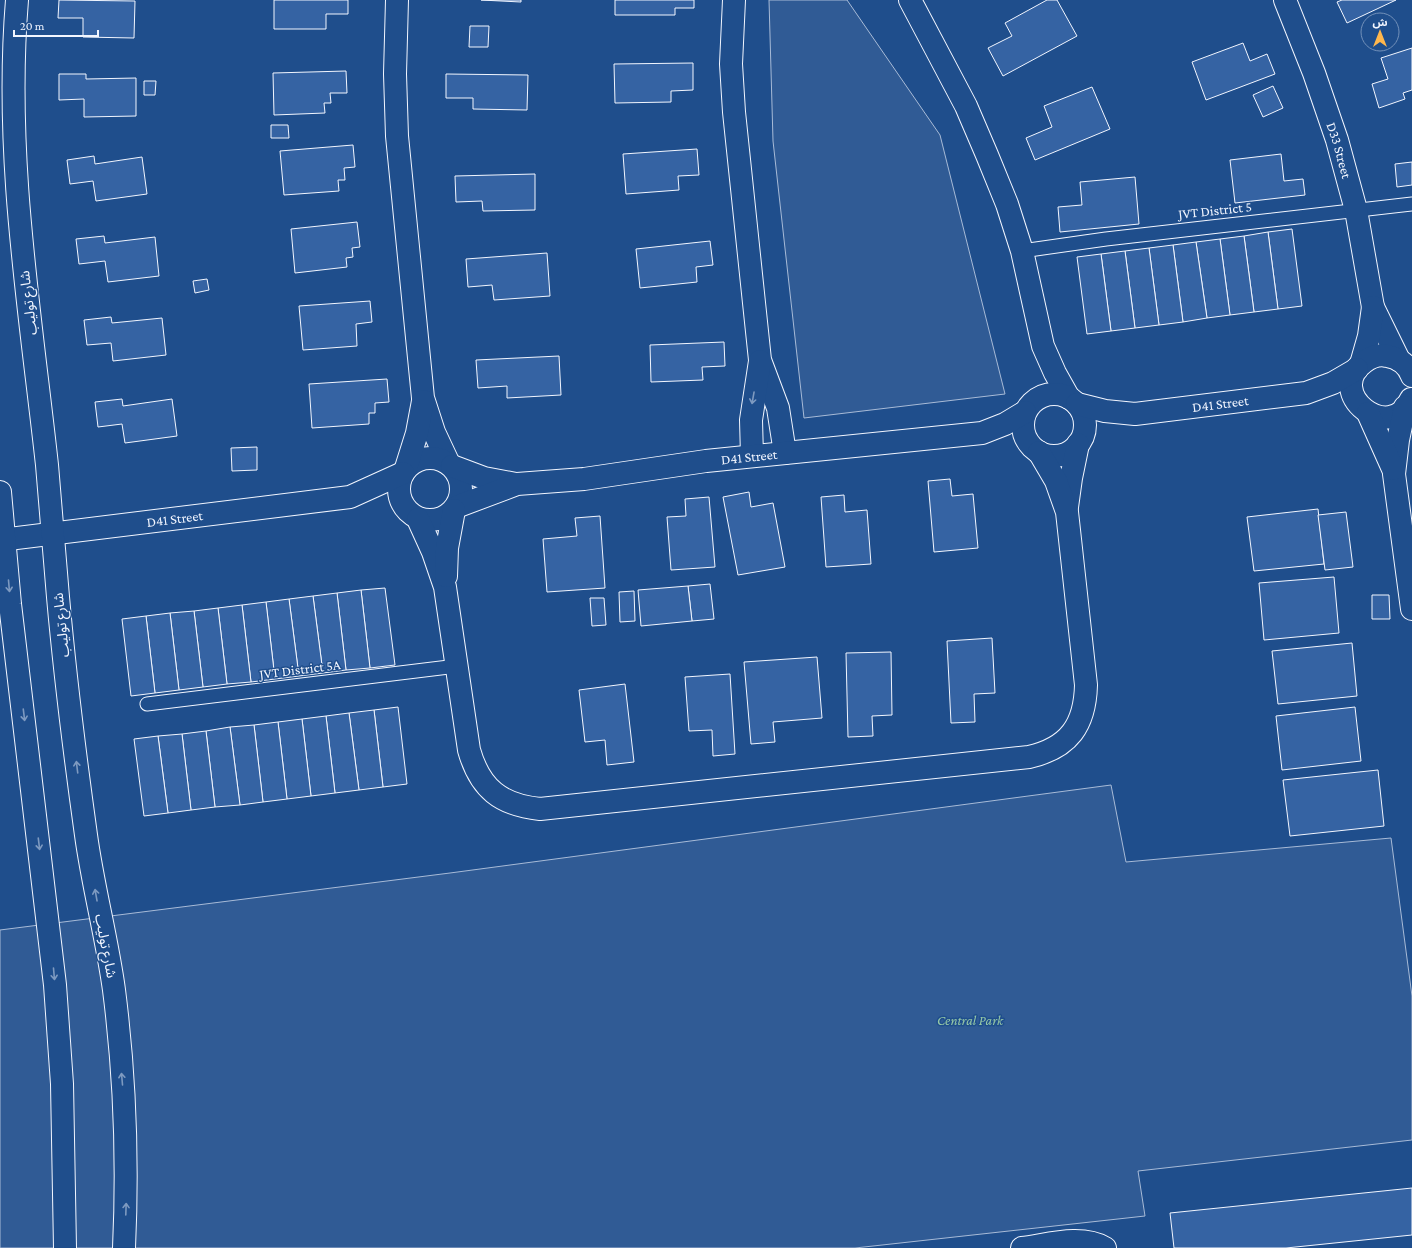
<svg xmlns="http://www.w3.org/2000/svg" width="1412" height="1248" viewBox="0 0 1412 1248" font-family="'Crimson Pro','Noto Sans Arabic',serif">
	<rect width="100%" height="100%" fill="#1f4e8c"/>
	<g fill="#305b95" stroke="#a8bbd7">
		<path d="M769 0H847L940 135 1005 394 804 418 773 141Z"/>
		<path d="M1111 785 1126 862 1391 838 1412 996V1140L1138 1171 1145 1216 855 1248H0V930L450 873Z"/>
	</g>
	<g fill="#3563a3" stroke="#f2f6ff">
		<path d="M59 0 135 1 134 38 83 37V18H58Z"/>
		<path d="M274 0H348V14H326V29H274Z"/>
		<path d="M481 0H521V2Z"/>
		<path d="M615 0H694V8H675V15H615Z"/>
		<path d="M1047 0H1057L1077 36 1003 76 988 48 1012 36 1005 23Z"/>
		<path d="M1342 0H1396L1347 23 1337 2Z"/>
		<path d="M470 26H489L488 47H469Z"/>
		<path d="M1243 43 1250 61 1267 54 1275 74 1206 100 1192 62Z"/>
		<path d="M1412 48V90L1403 93 1405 99 1379 108 1372 84 1388 79 1381 58Z"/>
		<path d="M693 63V90L671 91V102L615 103 614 64Z"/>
		<path d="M346 71 347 93H330L331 103H324L325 113 274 115 273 73Z"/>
		<path d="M59 74H86V79L136 78V116L84 117V99L59 100Z"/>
		<path d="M446 74 528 75 527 110 473 109V98H446Z"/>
		<path d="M144 81H156L155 95H144Z"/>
		<path d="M1273 86 1283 108 1263 117 1253 95Z"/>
		<path d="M1092 87 1110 129 1035 160 1026 138 1052 127 1044 106Z"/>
		<path d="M271 125H288L289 138H271Z"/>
		<path d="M353 145 355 167 344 168 345 180H338L339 191 284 195 280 151Z"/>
		<path d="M697 149 699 175 678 176 679 190 626 194 623 154Z"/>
		<path d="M1281 154 1284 181 1303 179 1305 195 1235 203 1230 160Z"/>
		<path d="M94 156 95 164 142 157 147 194 96 201 93 181 70 184 67 160Z"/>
		<path d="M1412 162V185L1397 187 1395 164Z"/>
		<path d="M535 174V210L483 211 482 201 456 202 455 176Z"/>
		<path d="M1135 177 1139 224 1060 232 1058 207 1082 205 1080 182Z"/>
		<path d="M357 222 360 247 352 248 353 257 346 258 347 267 295 273 291 229Z"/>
		<path d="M1292 229 1302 306 1278 309 1268 232Z"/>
		<path d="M1268 232 1278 309 1254 312 1244 236Z"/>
		<path d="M104 236 105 243 155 237 159 276 108 282 105 261 79 264 76 239Z"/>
		<path d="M1244 236 1254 312 1230 315 1220 239Z"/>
		<path d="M1220 239 1230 315 1207 318 1196 242Z"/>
		<path d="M710 241 713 265 696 267 697 282 640 288 636 249Z"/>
		<path d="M1196 242 1207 318 1183 322 1173 245Z"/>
		<path d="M1173 245 1183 322 1159 325 1149 248Z"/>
		<path d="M1149 248 1159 325 1135 328 1125 251Z"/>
		<path d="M1125 251 1135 328 1111 331 1101 254Z"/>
		<path d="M547 253 550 296 494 300 492 285 468 287 466 259Z"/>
		<path d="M1101 254 1111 331 1087 334 1077 257Z"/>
		<path d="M207 279 209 290 195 293 193 281Z"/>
		<path d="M370 301 372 322 356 324 357 346 303 350 299 306Z"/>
		<path d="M111 317 112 323 162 318 166 355 113 361 111 343 87 345 84 320Z"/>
		<path d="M724 342 725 366 702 367 703 380 651 382 650 345Z"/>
		<path d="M559 356 561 395 507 398V386L478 388 476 360Z"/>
		<path d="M387 379 389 402 375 403V413H369V424L312 428 309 384Z"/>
		<path d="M122 399 123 406 172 399 177 436 125 443 122 424 98 427 95 402Z"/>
		<path d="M257 447V470L232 471 231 448Z"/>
		<path d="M950 479 952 496 973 494 978 548 934 552 928 481Z"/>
		<path d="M749 492 751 507 773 503 785 567 738 575 723 497Z"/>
		<path d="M844 495 845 512 867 510 871 564 826 567 821 497Z"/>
		<path d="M709 497 715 567 671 570 667 517 686 516 685 499Z"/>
		<path d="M1318 509 1324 564 1254 571 1247 517Z"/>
		<path d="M1346 512 1353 567 1325 570 1318 515Z"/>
		<path d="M600 516 605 588 547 592 543 539 577 536 575 518Z"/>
		<path d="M1334 577 1339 633 1264 640 1259 583Z"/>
		<path d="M710 584 714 619 692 621 688 586Z"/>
		<path d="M688 586 692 621 641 626 638 590Z"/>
		<path d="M385 588 395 665 370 668 361 590Z"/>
		<path d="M361 590 370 668 346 670 337 593Z"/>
		<path d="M634 591 635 621 620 622 619 592Z"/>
		<path d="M337 593 346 670 323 673 313 596Z"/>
		<path d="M1372 595H1389L1390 619H1372Z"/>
		<path d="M313 596 323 673 299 676 289 599Z"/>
		<path d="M590 598H604L606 625 592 626Z"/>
		<path d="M289 599 299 676 275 679 266 602Z"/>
		<path d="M266 602 275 679 251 682 242 605Z"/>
		<path d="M242 605 251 682 227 684 218 608Z"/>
		<path d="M218 608 227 684 203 687 194 611Z"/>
		<path d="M194 611 203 687 179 690 170 613Z"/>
		<path d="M170 613 179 690 155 693 146 616Z"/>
		<path d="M146 616 155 693 131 696 122 619Z"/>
		<path d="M992 638 995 693 974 694 975 722 951 723 947 641Z"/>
		<path d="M1352 643 1357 696 1278 704 1272 651Z"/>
		<path d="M891 652 892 715 872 716 873 736 848 737 846 653Z"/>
		<path d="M817 657 822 718 773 722 775 742 751 744 744 662Z"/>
		<path d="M730 674 735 754 713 756 712 730 689 731 685 677Z"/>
		<path d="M625 684 634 762 607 765 605 740 585 742 579 690Z"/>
		<path d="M398 707 407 784 383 787 374 710Z"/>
		<path d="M1355 707 1361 761 1282 770 1276 716Z"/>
		<path d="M374 710 383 787 359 790 349 713Z"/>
		<path d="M349 713 359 790 335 793 326 716Z"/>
		<path d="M326 716 335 793 311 796 302 719Z"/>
		<path d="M302 719 311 796 287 799 278 722Z"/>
		<path d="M278 722 287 799 263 802 254 725Z"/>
		<path d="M254 725 263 802 240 805 230 727Z"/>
		<path d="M230 727 240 805 215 807 206 731Z"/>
		<path d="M206 731 215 807 191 810 182 734Z"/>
		<path d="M182 734 191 810 168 813 158 736Z"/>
		<path d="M158 736 168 813 144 816 134 739Z"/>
		<path d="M1378 770 1384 826 1290 836 1283 780Z"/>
		<path d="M1412 1188V1235L1286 1248H1174L1170 1213Z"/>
	</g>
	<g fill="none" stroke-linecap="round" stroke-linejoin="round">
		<defs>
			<g id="lane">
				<path d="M1022 251 1106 239 1412 204"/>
				<path d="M147 704 457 666"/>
			</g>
			<g id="street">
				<path d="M397 0 395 74 397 136 423 398 434 432 449 464"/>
				<path d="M734 0 731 64 734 112 760 360 778 408 785 453"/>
				<path d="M910 0 966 106 987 155 1007 204 1022 251 1043 346 1055 373 1069 398"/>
				<path id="s1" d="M1285 0 1314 73 1337 140 1356 210 1373 307 1399 360"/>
				<path d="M1361 364 1369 336 1373 307"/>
				<circle cx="1054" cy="425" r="31"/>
				<path d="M1411 399C1390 446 1323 392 1364 362 1371 357 1379 354 1387 356 1399 358 1408 365 1412 376"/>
				<path id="s2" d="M1077 404 1105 411 1135 414 1306 393 1333 383 1357 369"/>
				<path d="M1405 407 1398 440 1394 474 1412 609"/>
				<path d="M1368 413 1393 469"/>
				<path d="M752 456 751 420 760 361"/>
				<circle cx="430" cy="489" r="31"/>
				<path d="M452 466 484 478 516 484"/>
				<path d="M406 468 417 433 423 401"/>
				<path id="s3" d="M456 507 517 484 584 479 706 461 982 433 1005 424 1025 412"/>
				<path d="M1067 507 1071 478 1078 444"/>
				<path d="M418 519 433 552 445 587 469 750C480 789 501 805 540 809L1029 757C1069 748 1085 725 1086 685L1067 512 1056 481 1039 452"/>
				<path id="s4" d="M0 540 350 497 403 473"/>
				<path d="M446 576 447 548 454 510"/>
				<path d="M1022 1248C1047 1245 1081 1234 1105 1248"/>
			</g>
			<g id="secondary">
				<path d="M17 0C4 156 30 310 47 465 51 509 54 553 58 597 65 676 75 756 86 835 93 887 107 938 114 990 125 1076 128 1162 124 1248"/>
				<path d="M0 492 10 604 55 985 62 1084 65 1248"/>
			</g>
		</defs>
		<use href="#lane" stroke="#f2f6ff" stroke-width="15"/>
		<use href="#street" stroke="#f2f6ff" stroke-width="24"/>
		<use href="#secondary" stroke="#f2f6ff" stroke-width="24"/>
		<use href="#lane" stroke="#1f4e8c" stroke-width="13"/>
		<use href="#street" stroke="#1f4e8c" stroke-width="22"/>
		<use href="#secondary" stroke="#1f4e8c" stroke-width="22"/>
	</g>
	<defs><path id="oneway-shaft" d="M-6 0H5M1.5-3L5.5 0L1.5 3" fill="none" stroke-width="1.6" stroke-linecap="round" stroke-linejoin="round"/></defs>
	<g stroke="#7e9ac0">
		<use href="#oneway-shaft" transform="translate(753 398) rotate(100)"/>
		<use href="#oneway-shaft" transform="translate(9 586) rotate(85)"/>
		<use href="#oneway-shaft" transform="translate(24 715) rotate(83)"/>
		<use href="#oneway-shaft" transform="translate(77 767) rotate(-97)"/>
		<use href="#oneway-shaft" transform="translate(39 844) rotate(83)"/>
		<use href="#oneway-shaft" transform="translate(96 895) rotate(-100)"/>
		<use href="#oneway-shaft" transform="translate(54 974) rotate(85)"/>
		<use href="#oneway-shaft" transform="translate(122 1079) rotate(-95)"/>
		<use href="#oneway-shaft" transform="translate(126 1209) rotate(-88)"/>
	</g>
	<g text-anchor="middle" stroke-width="3" stroke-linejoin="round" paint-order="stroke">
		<g font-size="14" fill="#f2f6ff" stroke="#1f4e8c">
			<text dy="5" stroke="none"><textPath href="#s1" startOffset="160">D33 Street</textPath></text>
			<text transform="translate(1215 210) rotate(-6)" y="5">JVT District 5</text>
			<text transform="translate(28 303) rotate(-97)" y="5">شارع توليب</text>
			<text dy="5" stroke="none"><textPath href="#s2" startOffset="145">D41 Street</textPath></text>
			<text dy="5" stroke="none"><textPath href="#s3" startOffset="299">D41 Street</textPath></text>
			<text dy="5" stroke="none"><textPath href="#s4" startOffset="176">D41 Street</textPath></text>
			<text transform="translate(61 625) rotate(-96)" y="5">شارع توليب</text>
			<text transform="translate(300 669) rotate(-7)" y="5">JVT District 5A</text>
			<text transform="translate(106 946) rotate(79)" y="5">شارع توليب</text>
		</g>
		<g font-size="14" font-style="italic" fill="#97c8a6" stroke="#1f4e8c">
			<text x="970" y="1025">Central Park</text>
		</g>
	</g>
	<g transform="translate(1380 32)"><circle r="19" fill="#1f4e8c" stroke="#7391ba"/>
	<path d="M0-3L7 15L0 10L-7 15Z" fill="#ffb74d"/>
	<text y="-6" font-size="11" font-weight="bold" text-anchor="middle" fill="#f2f6ff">ش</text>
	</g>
	<path d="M14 30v6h84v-6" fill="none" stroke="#f2f6ff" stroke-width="2"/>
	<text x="20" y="30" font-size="12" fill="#f2f6ff" stroke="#1f4e8c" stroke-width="3" paint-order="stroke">20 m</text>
</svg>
